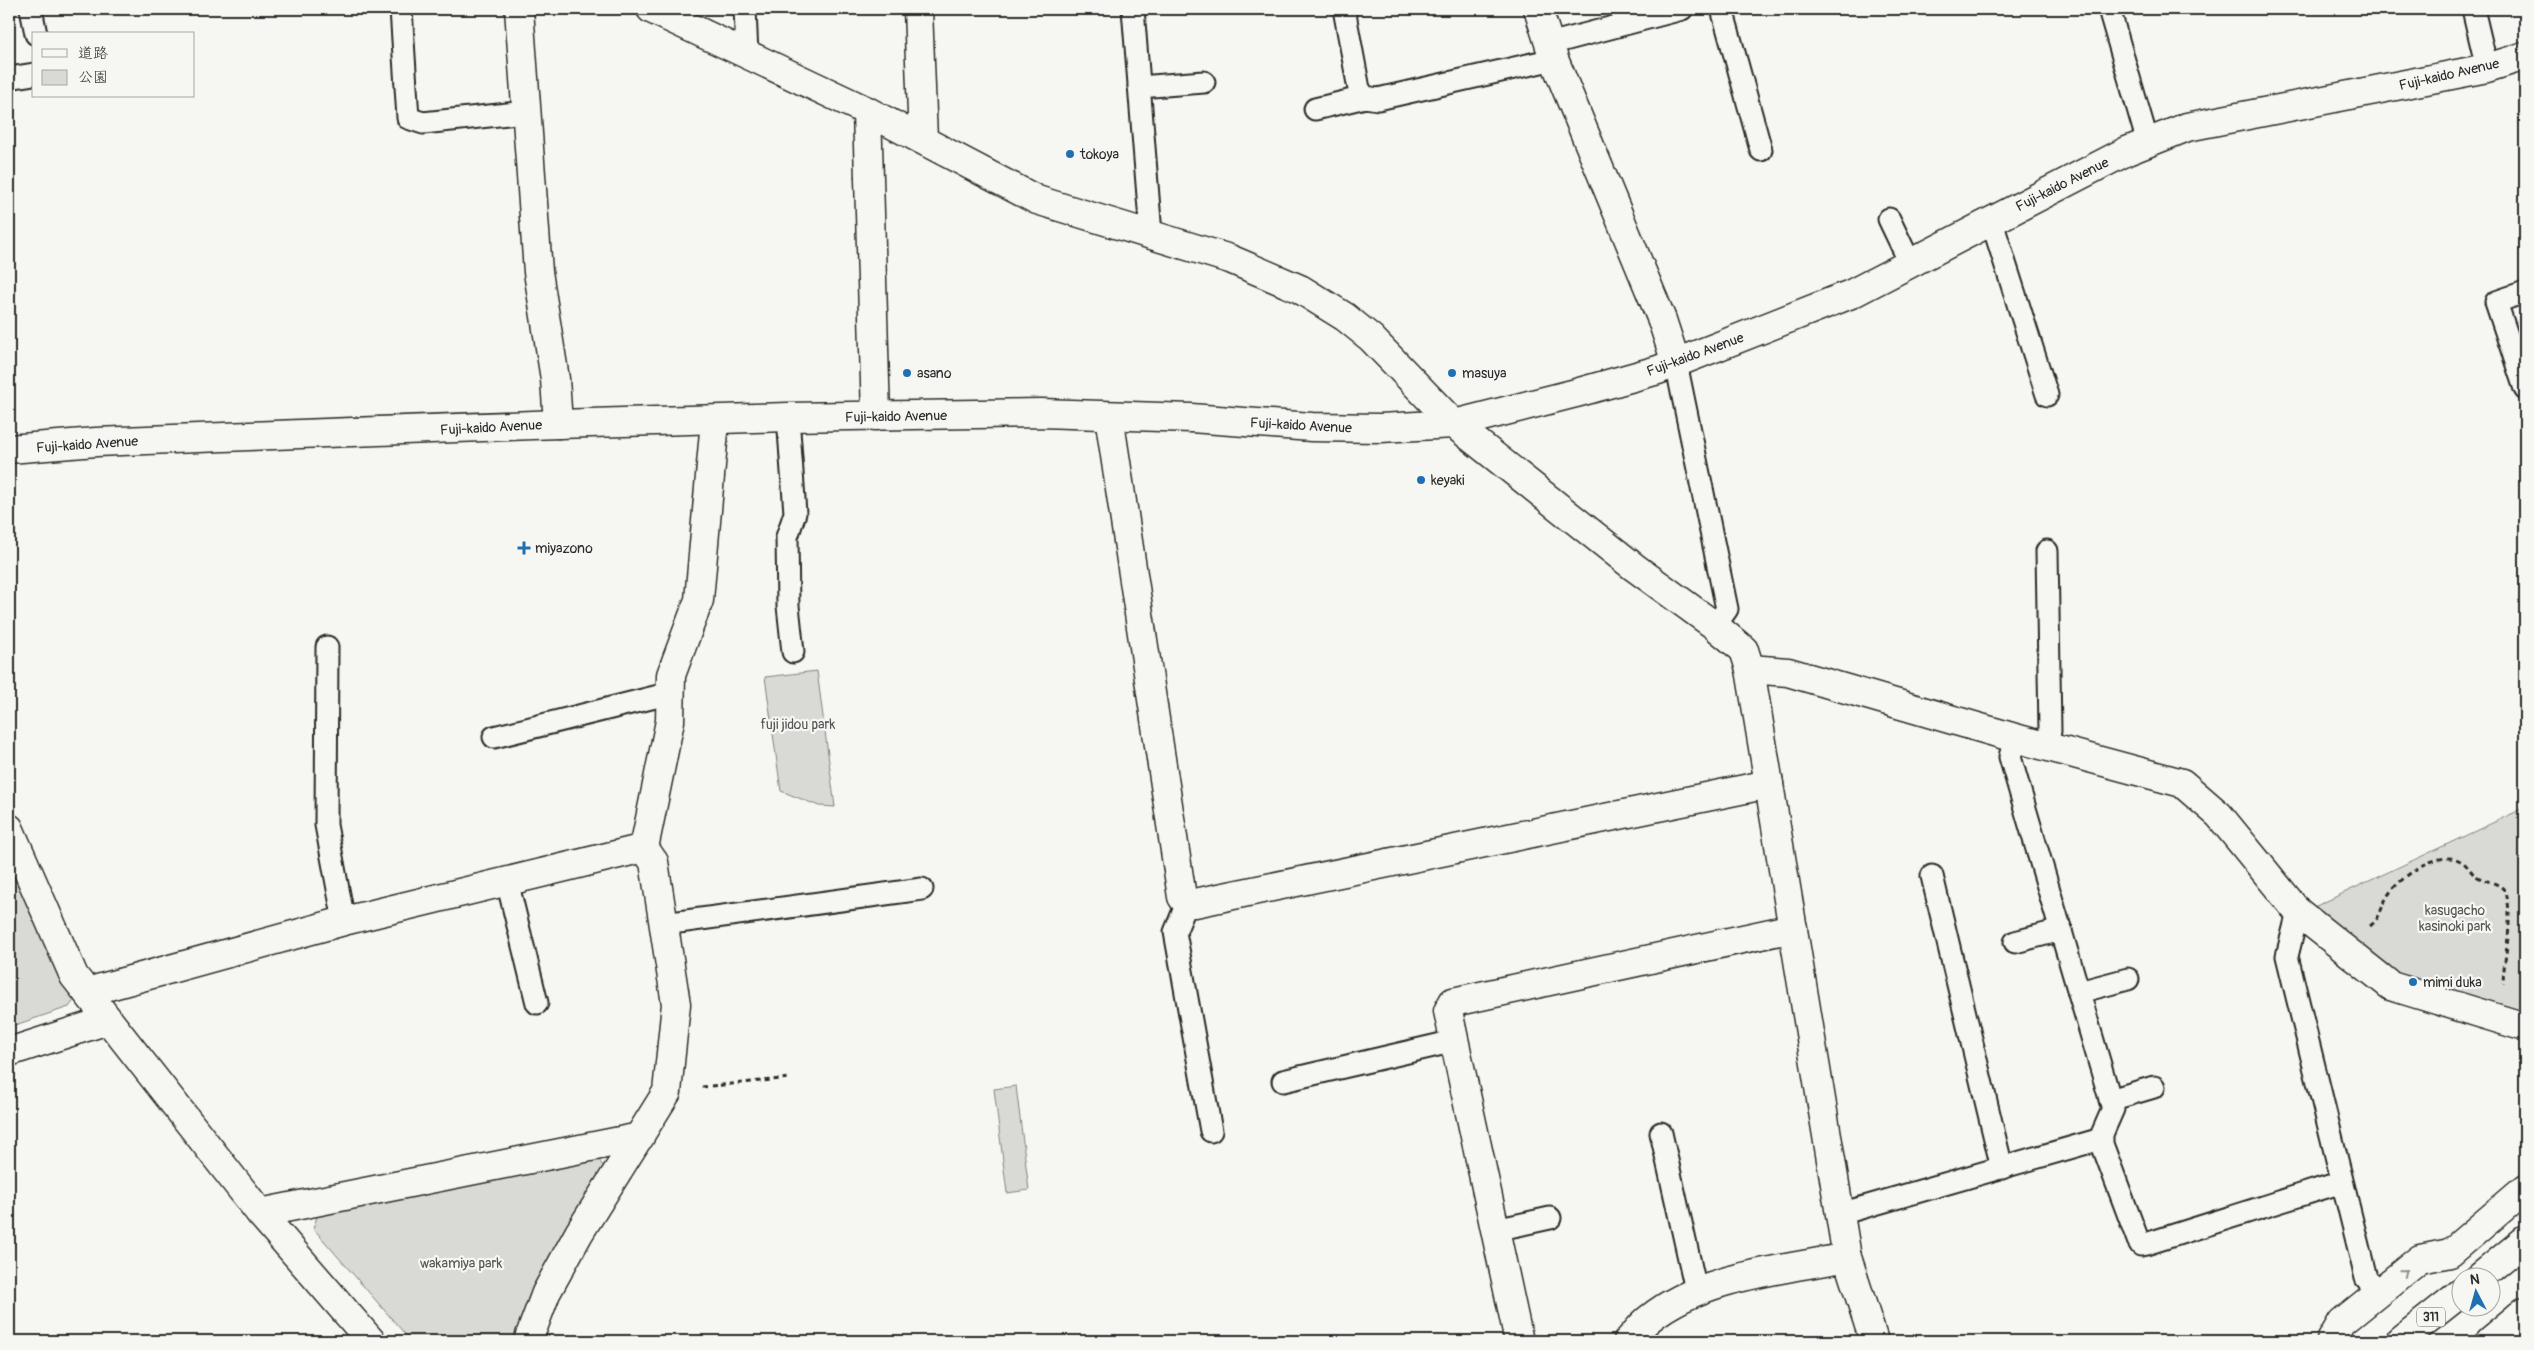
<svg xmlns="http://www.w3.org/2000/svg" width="2534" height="1350" viewBox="0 0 2534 1350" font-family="Pangolin,'Klee One',sans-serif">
	<rect width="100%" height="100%" fill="#f6f6f2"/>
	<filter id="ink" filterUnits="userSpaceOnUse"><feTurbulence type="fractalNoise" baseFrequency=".02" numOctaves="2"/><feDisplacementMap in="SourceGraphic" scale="10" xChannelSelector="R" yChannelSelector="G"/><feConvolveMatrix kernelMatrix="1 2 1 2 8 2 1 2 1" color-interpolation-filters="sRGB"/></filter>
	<g filter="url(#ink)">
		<g fill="#d9d9d5" stroke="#828280">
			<path d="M817 671 835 807 819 806 781 791 765 677Z"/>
			<path d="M2522 809 2525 850V1013L2398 975 2314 907Z"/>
			<path d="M9 869 75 991V999L69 1007 9 1027Z"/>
			<path d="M1016 1086 1029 1190 1007 1193 994 1089Z"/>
			<path d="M596 1156 606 1170 516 1341H411L313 1228 319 1211Z"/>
		</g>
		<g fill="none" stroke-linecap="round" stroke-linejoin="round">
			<defs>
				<g id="lane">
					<path d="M31 9 36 34"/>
					<path d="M401 9 408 118 423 123 526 112"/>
					<path d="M745 9 747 55"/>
					<path d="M1133 9 1151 234"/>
					<path d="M1344 9 1359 89 1365 97 1378 99 1554 59"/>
					<path d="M1722 9 1761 150"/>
					<path d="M2109 9 2148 143"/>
					<path d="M2473 9 2487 68"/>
					<path d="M1549 44 1682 9"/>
					<path d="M9 78 34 74"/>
					<path d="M1139 87 1204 82"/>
					<path d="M1315 109 1365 97"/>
					<path d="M1889 219 1910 263"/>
					<path d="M1991 219 2047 395"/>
					<path d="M2525 292 2496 302 2525 389"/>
					<path d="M1676 363 1727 609 1715 626"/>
					<path d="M788 417 795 513 787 537 788 606 793 652"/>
					<path d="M2047 551 2050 731 2047 745"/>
					<path d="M327 647 326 825 344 921"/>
					<path d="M494 737 671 693"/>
					<path d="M2015 738 2010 757 2113 1109 2102 1134V1144L2138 1240 2141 1245 2146 1244 2342 1182"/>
					<path d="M1932 876 2002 1168"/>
					<path d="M507 881 537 1003"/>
					<path d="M1187 903 1175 932 1211 1131"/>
					<path d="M2298 912 2287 956 2366 1278 2378 1293"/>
					<path d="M664 924 922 889"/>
					<path d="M2015 942 2061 930"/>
					<path d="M2079 992 2128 979"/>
					<path d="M1283 1081 1455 1041"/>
					<path d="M2110 1100 2154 1087"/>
					<path d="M1661 1133 1696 1290"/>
					<path d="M1840 1214 2101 1139"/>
					<path d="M1495 1230 1550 1218"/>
				</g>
				<g id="street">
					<path d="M519 9 538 272 555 379 558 424"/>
					<path d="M651 9 867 111 1037 200 1230 259 1300 289 1345 317 1371 338 1454 424 1634 567 1715 626 1744 650 1750 669 1847 1257 1874 1341"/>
					<path d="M918 9 923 140"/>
					<path d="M1538 9 1554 59 1662 320 1676 363"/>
					<path d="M867 111 876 416"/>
					<path d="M1109 416 1182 897 1187 903H1195L1769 784"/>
					<path d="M1750 669 1788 672 2015 738 2182 783 2219 815 2298 912 2391 986 2525 1027"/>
					<path d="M9 828 74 976 260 1213 371 1341"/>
					<path d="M87 992 344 921 644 848"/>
					<path d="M9 1052 108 1020"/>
					<path d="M260 1213 640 1137"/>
					<path d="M2519 1316 2521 1341"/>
					<path d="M528 1341 546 1293 579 1233 667 1092 676 1004 654 862 644 848 670 721 671 675 699 600 715 420"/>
					<path d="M1519 1341 1448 1011 1453 1002 1793 928"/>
					<path d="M1628 1341C1635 1334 1641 1325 1649 1319 1701 1276 1783 1270 1847 1257"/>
					<path d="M2331 1341 2342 1322 2420 1259 2450 1253 2525 1189"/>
				</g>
				<path id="secondary" d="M9 449 96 442 558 424 788 417 1041 413 1191 418 1312 427 1380 428 1454 424 1576 393 1658 370 1851 294 2127 151 2187 127 2487 68 2525 56"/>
				<g id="primary">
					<path d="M2479 1278 2525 1240"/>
					<path d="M2400 1341 2462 1292"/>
					<path d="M2489 1341 2525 1311"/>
				</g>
			</defs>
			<use href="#lane" stroke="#2b2b2b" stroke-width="25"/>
			<use href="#street" stroke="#2b2b2b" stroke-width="31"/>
			<use href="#secondary" stroke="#2b2b2b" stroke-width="31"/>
			<use href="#primary" stroke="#2b2b2b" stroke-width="31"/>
			<g stroke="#2b2b2b" stroke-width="3" stroke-dasharray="5 4" stroke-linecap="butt">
				<path d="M2370 926C2381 918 2380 909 2387 897 2398 878 2440 847 2462 862 2468 865 2471 873 2476 876 2487 883 2498 881 2506 892 2514 925 2504 952 2503 984"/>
				<path d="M702 1087 791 1078"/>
			</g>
			<use href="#lane" stroke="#f6f6f2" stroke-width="21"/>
			<use href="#street" stroke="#f6f6f2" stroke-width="28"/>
			<use href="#secondary" stroke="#f6f6f2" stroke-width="28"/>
			<use href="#primary" stroke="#f6f6f2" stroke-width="28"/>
		</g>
		<defs><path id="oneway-chevron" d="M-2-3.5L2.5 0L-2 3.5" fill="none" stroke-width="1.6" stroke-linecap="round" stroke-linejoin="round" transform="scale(1.25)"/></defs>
		<use stroke="#90908e" href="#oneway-chevron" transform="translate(2404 1272) rotate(-39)"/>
	</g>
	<g fill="#1f6fb2" stroke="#f6f6f2" stroke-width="2">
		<circle cx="1070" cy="154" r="5"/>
		<circle cx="907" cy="373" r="5"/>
		<circle cx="1452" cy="373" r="5"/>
		<circle cx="1421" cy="480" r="5"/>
		<path d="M521.5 540.5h5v5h5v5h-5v5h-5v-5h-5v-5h5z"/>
		<circle cx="2413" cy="982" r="5"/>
	</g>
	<g text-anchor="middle" stroke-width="4.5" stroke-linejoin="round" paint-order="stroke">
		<rect fill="#f6f6f2" stroke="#686867" stroke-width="1" x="2417" y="1307.5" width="28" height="19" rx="4"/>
		<g font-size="12" font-weight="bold" fill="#2b2b2b">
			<text x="2431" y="1321">311</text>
		</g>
		<g font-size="14" fill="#2b2b2b" stroke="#f6f6f2">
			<text transform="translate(2449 74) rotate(-13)" y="5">Fuji-kaido Avenue</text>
			<text transform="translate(2062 184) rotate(-27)" y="5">Fuji-kaido Avenue</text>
			<text transform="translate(1695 354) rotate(-20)" y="5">Fuji-kaido Avenue</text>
			<text transform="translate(896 416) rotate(-1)" y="5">Fuji-kaido Avenue</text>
			<text transform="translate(1301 425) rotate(3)" y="5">Fuji-kaido Avenue</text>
			<text transform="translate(491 427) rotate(-3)" y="5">Fuji-kaido Avenue</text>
			<text transform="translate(87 444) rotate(-4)" y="5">Fuji-kaido Avenue</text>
		</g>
		<g font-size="14" fill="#2b2b2b" stroke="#f6f6f2" text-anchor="start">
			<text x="1080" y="159">tokoya</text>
			<text x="917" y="378">asano</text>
			<text x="1462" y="378">masuya</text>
			<text x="1431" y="485">keyaki</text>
			<text x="535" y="553">miyazono</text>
			<text x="2423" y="987">mimi duka</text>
		</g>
		<g font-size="14" fill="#565656" stroke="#f6f6f2">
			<text x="798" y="729">fuji jidou park</text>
			<text x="2455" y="915">kasugacho<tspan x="2455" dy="16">kasinoki park</tspan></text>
			<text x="461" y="1268">wakamiya park</text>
		</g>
	</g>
	<rect width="2534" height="1350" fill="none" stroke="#f6f6f2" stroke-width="30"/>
	<rect x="15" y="15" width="2504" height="1320" fill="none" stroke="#2b2b2b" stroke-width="2" filter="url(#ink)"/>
	<rect x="32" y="32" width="162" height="65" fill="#f6f6f2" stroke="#a5a5a2"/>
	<rect x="42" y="49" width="25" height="8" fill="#f6f6f2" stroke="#a5a5a2"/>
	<text x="78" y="58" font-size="15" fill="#2b2b2b">道路</text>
	<rect x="42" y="70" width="25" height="15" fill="#d9d9d5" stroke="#a5a5a2"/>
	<text x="78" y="82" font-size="15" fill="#2b2b2b">公園</text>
	<g transform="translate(2476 1292) rotate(354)"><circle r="24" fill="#f6f6f2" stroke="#a5a5a2"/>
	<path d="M0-4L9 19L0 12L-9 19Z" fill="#1f6fb2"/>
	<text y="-8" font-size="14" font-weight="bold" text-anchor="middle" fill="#2b2b2b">N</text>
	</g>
</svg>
